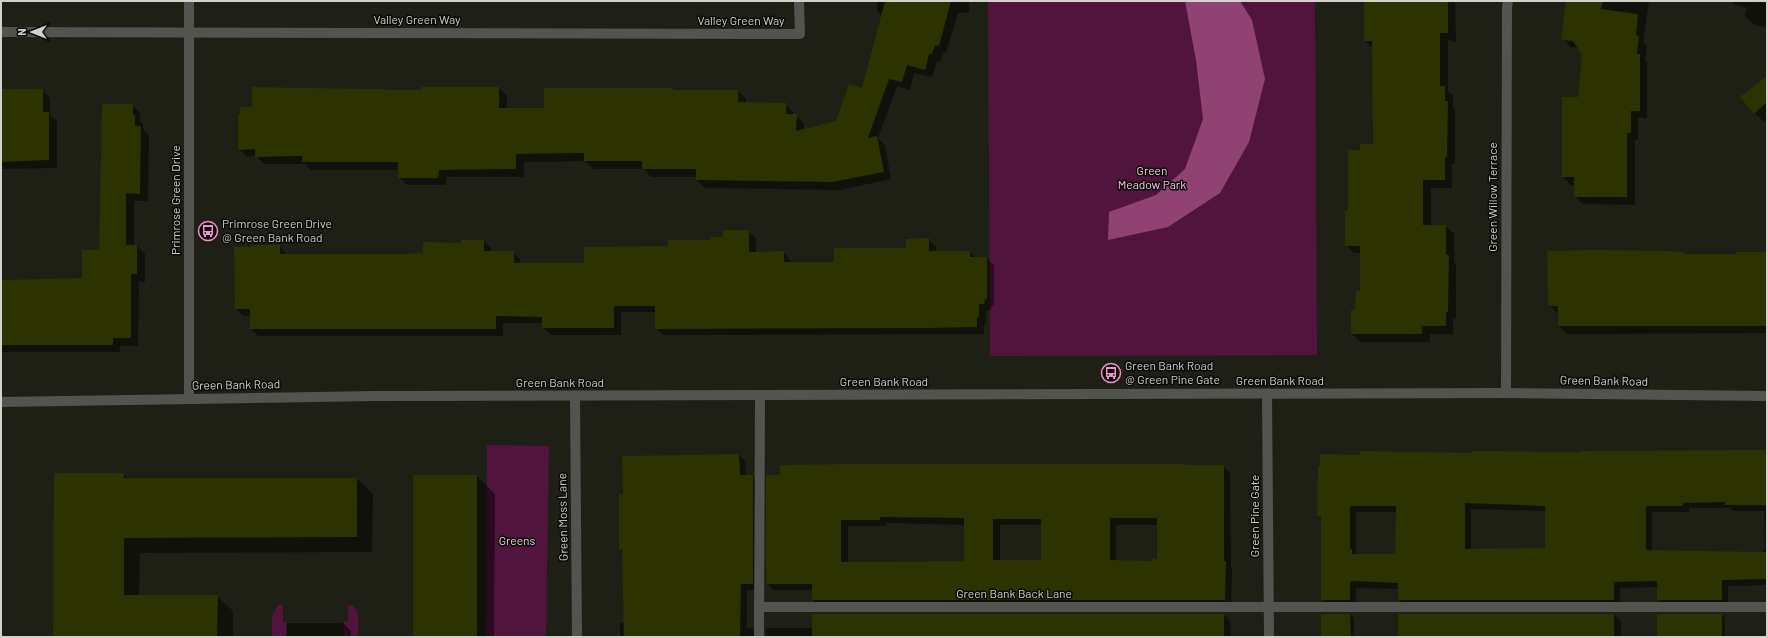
<svg xmlns="http://www.w3.org/2000/svg" width="1768" height="638" viewBox="0 0 1768 638" font-family="Barlow,sans-serif">
	<rect width="100%" height="100%" fill="#1e2016"/>
	<g fill="#51143d">
		<path d="M988 1H1315L1317 355 990 356Z"/>
		<path d="M487 445 549 446 546 637H486Z"/>
		<path d="M278 605H283V622H286V637H272V616Z"/>
		<path d="M348 605 353 606 358 613V637H344V622L348 621Z"/>
	</g>
	<path fill="#904373" d="M1185 1H1240L1252 20 1265 79 1249 142 1220 193 1168 227 1108 240 1109 212 1156 195 1185 169 1203 119 1196 60Z"/>
	<g fill="#0007" fill-rule="evenodd">
		<path d="M877 1H969V13H958L946 53 943 52 940 62 937 61 932 77 914 73 910 90 897 86 878 138 885 145 891 179 840 190 705 188 697 180V177H651L643 169H593L585 161 524 162V177H446V185H407L399 177V170H311L305 164H264L256 156 247 157 239 149 253 108 422 91 499 88 507 96V109H545L672 89 674 91H738L746 99V103L785 104 793 112V115H796L804 123V130L837 122 863 90 882 16 877 11Z"/>
		<path d="M1365 1H1455L1456 42 1448 40V91L1453 95V108L1455 110V164H1452V188H1431V226H1446L1454 234V262L1456 264V319H1453V334H1430V342H1360L1352 334 1361 292V253H1354L1346 245 1349 211 1361 151 1374 145 1373 48 1365 41Z"/>
		<path d="M1567 1H1649L1643 42 1647 45 1645 61 1647 63V118H1638V140H1635V205L1583 204 1575 197V185H1571L1563 177 1579 98 1583 55 1579 48 1570 47 1563 39Z"/>
		<path d="M1730 1H1767V28L1753 24 1745 16 1747 8 1735 5Z"/>
		<path d="M1767 77V124L1754 113Z"/>
		<path d="M1 90H42L50 98V115L57 121V168L1 169Z"/>
		<path d="M132 105 140 113V122L143 124V129L149 135 148 201H134V246H137L145 254V282H139L138 346H120V352H1V281L83 279 100 251Z"/>
		<path d="M748 231 756 238V253L783 252 791 260V263H835L907 249 928 239 936 247V252H970L976 258H986L994 265V305H992L991 310H986V324H984V334L663 335 656 328V312H621V335H551L543 328V323H503V336H258L251 329V316H243L236 309 280 246 287 255 424 254 462 244 484 241 491 248V252H513L520 259V264H585L669 247 724 238Z"/>
		<path d="M1683 253 1686 255H1737L1767 253V333L1567 334 1559 326V313H1557L1549 305Z"/>
		<path d="M1767 452V585L1728 586V606H1665L1658 600V587L1620 588V606H1405L1399 600V589L1356 588V606H1328L1322 600V519L1318 515 1361 456ZM1689 508H1730L1733 511H1764L1765 550H1763V553L1652 551V512H1689ZM1471 509 1546 511V549L1471 550ZM1356 512H1397L1396 555 1356 554Z"/>
		<path d="M739 455 745 461 746 476H753L759 483V590H747V628H752L759 635V637H620V623H625L623 553 620 550Z"/>
		<path d="M1185 465 1186 466H1223L1230 473 1231 567 1232 568 1231 607H820L813 600V590H773L767 583V476ZM886 523 965 525V562H848V526H886ZM1000 525H1042V561H1000ZM1116 525H1158V560L1153 562 1116 561Z"/>
		<path d="M55 474H124L129 479H357L373 494 372 552 140 553 139 596H217L233 611V637H54Z"/>
		<path d="M477 476 495 494 494 637H414Z"/>
		<path d="M1224 614 1230 621 1231 637H766V628H813Z"/>
		<path d="M1322 614H1350L1354 618V637H1322Z"/>
		<path d="M1614 614 1621 622V637H1399Z"/>
		<path d="M1721 614 1725 618V637H1658Z"/>
		<path d="M287 623H343L351 631V637H287Z"/>
	</g>
	<g fill="#2c3200" fill-rule="evenodd">
		<path d="M885 1H951L939 46 935 45 932 54H929L925 70 907 65 902 82 889 79 868 138 877 136 884 172 832 182 696 180V169H642V161H584V153L516 154V169L439 170 438 178H398V162H302V156L255 157V149L238 150V114H240V107H252V87L421 90V87H499V108H544V88H673V90H738V102L786 103V114H797L796 131 836 121 849 84 862 88Z"/>
		<path d="M1364 1H1448V33H1440V86H1445V101H1448L1447 157H1445V180H1423V225H1446V255H1449L1448 312H1446V326H1422V334H1351V310H1355L1356 291H1360V246H1345V210H1348V150H1360V144H1373L1372 41H1364Z"/>
		<path d="M1566 1H1603L1601 9 1638 14 1636 35 1639 36 1637 54H1640V111H1631V133H1627V197H1574V177H1562V97H1578L1582 55 1573 41 1561 40Z"/>
		<path d="M1767 76V102L1754 114 1740 97Z"/>
		<path d="M1 89H43V112H49V160L1 162Z"/>
		<path d="M102 104H133V115H135V126H141L140 194 126 193V245H137V274H131V338H113V345H1V280L82 278V250H99Z"/>
		<path d="M723 230H749V252L784 251V262H834V248H906V239L929 238V251H970V257H987V299H985L984 304H979V317H977V327L929 328 655 329V306H614V328H542V317L496 316V329H250V309H235L234 247H251V245H280V254H404L423 253V242L461 243V240H484V251H514V263H584V247L668 246V240H710L711 237H723Z"/>
		<path d="M1597 250 1665 251 1684 252V254H1736V252H1767V326H1558V306H1548L1547 251Z"/>
		<path d="M1767 450V505H1725V502L1683 503V506H1646V550L1767 552V579L1722 580V600H1657V581L1614 582V600H1398V583L1352 581 1350 582V600H1321V516H1317L1318 466H1320V454L1360 455V451L1472 453V451L1581 452V451ZM1465 503 1545 506V548L1465 549ZM1350 506H1396L1395 554H1352V549H1350Z"/>
		<path d="M739 454 740 475H753V584H741L740 637H624L622 550H619V494H623L622 456Z"/>
		<path d="M850 464H1185V465H1224V561H1226L1225 600H812V584H766V475H780V465ZM880 517 964 518V561L841 562V520H880ZM1110 518H1157V559H1152V561L1110 560ZM993 519H1041V560H993Z"/>
		<path d="M54 473H124V478H357V537L124 538V595H218L217 637H53Z"/>
		<rect x="413" y="475" width="64" height="162"/>
		<rect x="812" y="614" width="412" height="23"/>
		<path d="M1321 614H1350L1351 637H1321Z"/>
		<rect x="1398" y="614" width="216" height="23"/>
		<rect x="1657" y="614" width="65" height="23"/>
	</g>
	<g fill="none" stroke-linecap="round" stroke-linejoin="round">
		<g stroke="#53544f" stroke-width="10">
			<path d="M1 32 800 34 799 1"/>
			<path d="M1506 393 1507 7 1508 1"/>
			<path d="M1267 394 1269 637"/>
			<path d="M575 396 577 637"/>
			<path d="M189 399V1"/>
			<path d="M1 402 375 396 1506 393 1767 396"/>
			<path d="M759 607H1767"/>
			<path d="M759 637 760 395"/>
		</g>
	</g>
	<defs>
		<symbol id="bus-ring" viewBox="-11 -11 22 22"><circle r="9.5" fill="#080906" stroke="#f790cf" stroke-width="1.5"/><path d="M-5-6H5V4H4V6H2V4H-2V6H-4V4H-5ZM-3.5-4V0h7V-4ZM-3.5 1.2v1.5H-2V1.2ZM2 1.2v1.5H3.5V1.2Z" fill="#f790cf"/></symbol>
	</defs>
	<g fill-rule="evenodd">
		<use href="#bus-ring" x="197" y="220" width="22" height="22"/>
		<use href="#bus-ring" x="1100" y="362" width="22" height="22"/>
	</g>
	<g text-anchor="middle" stroke-width="3" stroke-linejoin="round" paint-order="stroke">
		<g font-size="12" fill="#d0d2cb" stroke="#080906">
			<text x="417" y="24">Valley Green Way</text>
			<text x="741" y="25">Valley Green Way</text>
			<text transform="translate(1493 197) rotate(-90)" y="4">Green Willow Terrace</text>
			<text transform="translate(176 200) rotate(-90)" y="4">Primrose Green Drive</text>
			<text x="1280" y="385">Green Bank Road</text>
			<text transform="translate(1604 381) rotate(1)" y="4">Green Bank Road</text>
			<text x="884" y="386">Green Bank Road</text>
			<text x="560" y="387">Green Bank Road</text>
			<text transform="translate(236 385) rotate(-1)" y="4">Green Bank Road</text>
			<text transform="translate(1255 516) rotate(-90)" y="4">Green Pine Gate</text>
			<text transform="translate(563 517) rotate(-91)" y="4">Green Moss Lane</text>
			<text x="1014" y="598">Green Bank Back Lane</text>
		</g>
		<g font-size="12" fill="#f7cae4" stroke="#080906">
			<text x="1152" y="175">Green<tspan x="1152" dy="14">Meadow Park</tspan></text>
			<text x="517" y="545">Greens</text>
		</g>
		<g font-size="12" fill="#d0d2cb" stroke="#080906" text-anchor="start">
			<text x="222" y="228">Primrose Green Drive<tspan x="222" dy="14">@ Green Bank Road</tspan></text>
			<text x="1125" y="370">Green Bank Road<tspan x="1125" dy="14">@ Green Pine Gate</tspan></text>
		</g>
	</g>
	<rect width="1768" height="638" fill="none" stroke="#d0d2cb" stroke-width="4"/>
	<g transform="translate(32 32) rotate(270)" stroke="#080906" stroke-width="3" paint-order="stroke">
	<path d="M0-3L7 15L0 10L-7 15Z" fill="#d0d2cb"/>
	<text y="-6" font-size="11" font-weight="bold" text-anchor="middle" fill="#d0d2cb">N</text>
	</g>
</svg>
